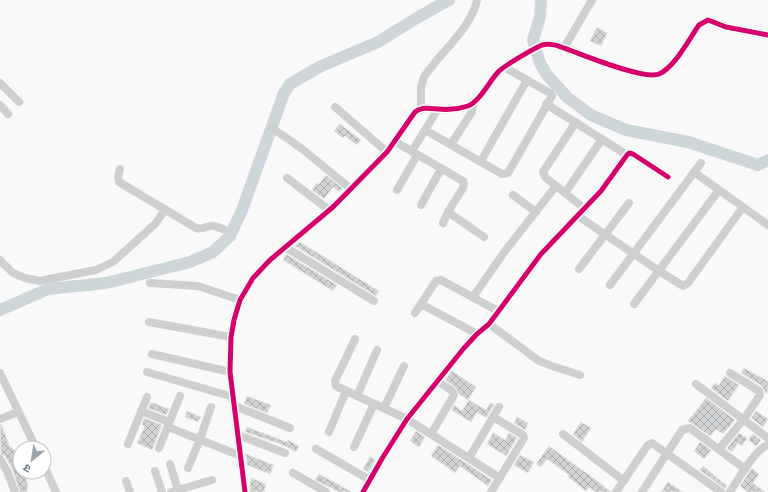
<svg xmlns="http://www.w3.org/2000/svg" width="768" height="492" viewBox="0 0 768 492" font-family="'PT Sans Narrow','Noto Sans Devanagari',sans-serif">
	<defs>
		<pattern id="building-cross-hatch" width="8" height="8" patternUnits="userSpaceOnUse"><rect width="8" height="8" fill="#d0d2d3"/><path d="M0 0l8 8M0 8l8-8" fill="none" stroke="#acafb1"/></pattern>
	</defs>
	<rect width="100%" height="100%" fill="#f9f9f9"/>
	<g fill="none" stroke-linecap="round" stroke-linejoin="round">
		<g stroke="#ced6d9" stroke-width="12">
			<path d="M541 0 540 17 533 40 540 63 547 75 568 98 591 115 626 130 688 142 758 165 768 160"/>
			<path d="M0 310 48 289 106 283 190 262 213 252 230 236 242 210 284 93 290 84 319 67 378 42 415 19 449 0"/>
		</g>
	</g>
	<g fill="url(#building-cross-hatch)" stroke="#e8e8e8">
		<path d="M597 27 607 33 601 46 590 41Z"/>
		<path d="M340 124 361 140 357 145 345 136 343 138 334 131Z"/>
		<path d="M326 175 342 188 339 192 333 187 324 199 312 190 317 183 319 184Z"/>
		<path d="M300 242 379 291 376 296 295 246Z"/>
		<path d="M286 254 337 285 333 291 283 260Z"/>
		<path d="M744 368 768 381V391L766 394 762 386 741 373Z"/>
		<path d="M452 371 476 387 468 400 459 394 454 386 445 380Z"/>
		<path d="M725 376 739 385 728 401 711 388 715 383 719 385Z"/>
		<path d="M247 396 271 405 267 413 244 404Z"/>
		<path d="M706 398 735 420 723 434 716 429 710 436 693 424 688 421Z"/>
		<path d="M469 400 486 410 491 403 494 405 486 418 477 412 471 422 452 410 454 405 462 411Z"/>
		<path d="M151 402 169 409 166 415 148 408Z"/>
		<path d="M187 411 201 417 198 422 185 417Z"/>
		<path d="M756 411 768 419 763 427 751 418Z"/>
		<path d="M517 417 528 423 525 430 514 423Z"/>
		<path d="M144 418 162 425 152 450 137 443 145 426 142 425Z"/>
		<path d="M581 422 591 428 582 442 573 434Z"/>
		<path d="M0 424H1L10 447H12L17 456 19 455 20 472H26L28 477 26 478 28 486 27 492H20L12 468 5 456 1 454Z"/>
		<path d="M247 427 287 442 288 440 299 446 296 452 283 445 245 432Z"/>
		<path d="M416 431 425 437 419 447 410 441Z"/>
		<path d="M493 433 505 440 509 433 517 438 506 456 487 444Z"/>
		<path d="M739 433 747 438 742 446 738 443 732 452 727 448Z"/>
		<path d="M753 434 761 440 756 446 748 440Z"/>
		<path d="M700 442 711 450 704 459 694 451Z"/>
		<path d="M438 445 492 480 488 486 460 466 455 473 431 456Z"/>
		<path d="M549 446 596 480 611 492H596L589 487 586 491 568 477 569 475 547 459 541 467 536 464Z"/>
		<path d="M246 454 274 465 270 474 247 465Z"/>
		<path d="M520 455 534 462 528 473 514 465Z"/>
		<path d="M370 457 375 460 368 472 363 469Z"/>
		<path d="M703 466 727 486 725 489 700 470Z"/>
		<path d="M752 468 759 474 753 483 765 492H748L740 486Z"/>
		<path d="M319 474 352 492H339L315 480Z"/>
		<path d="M251 478 266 484 264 492H250V484Z"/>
		<path d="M668 482 683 492H661Z"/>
	</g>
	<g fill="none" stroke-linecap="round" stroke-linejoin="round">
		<g stroke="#cecfd0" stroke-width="8">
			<path d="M564 48 592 0"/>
			<path d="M0 83 19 102"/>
			<path d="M546 104 627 155"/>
			<path d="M0 105 8 114"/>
			<path d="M335 107 387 152"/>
			<path d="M421 108V87L424 77C440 53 472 27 477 0"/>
			<path d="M438 109 425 130 502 174 508 173 552 96 550 93 504 67"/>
			<path d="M576 122 543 172 545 177 585 209"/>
			<path d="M272 128 301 148 351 189"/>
			<path d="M394 141 463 181 464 184 463 188 448 212"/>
			<path d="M451 144 472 112 473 102"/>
			<path d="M412 151 425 130"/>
			<path d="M481 161 527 80"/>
			<path d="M120 169 118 177 119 182 196 228C204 230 206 225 213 226 216 226 220 228 223 229"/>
			<path d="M694 172 768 225"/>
			<path d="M287 178 329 210"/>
			<path d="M397 190 417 155"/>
			<path d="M565 193 602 139"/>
			<path d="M513 195 536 212"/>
			<path d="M421 205 441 169"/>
			<path d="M578 216 659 271 683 286 688 283 743 207"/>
			<path d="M443 223 448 212 484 237"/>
			<path d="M285 247 374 301"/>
			<path d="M0 260 13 273 25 278 39 281 96 270 113 262 155 224 165 210"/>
			<path d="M579 269 629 203"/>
			<path d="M150 283 198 286 240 300"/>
			<path d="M610 285 701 163"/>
			<path d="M473 297 505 251 556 186"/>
			<path d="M421 304 477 334"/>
			<path d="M634 304 719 190"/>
			<path d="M415 313 436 281 441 280 498 311"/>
			<path d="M149 322 231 337"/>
			<path d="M489 324 539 361 552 366 580 375"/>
			<path d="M355 339 335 381 336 386 407 419 500 478"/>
			<path d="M152 354 230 372"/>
			<path d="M147 372 233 397"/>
			<path d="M0 373 36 448"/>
			<path d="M696 384 768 438"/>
			<path d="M357 396 377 350"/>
			<path d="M235 406 290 428"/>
			<path d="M384 408 404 366"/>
			<path d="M141 411 169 422"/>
			<path d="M0 419 18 412"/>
			<path d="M168 427 241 456"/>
			<path d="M329 432 346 391"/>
			<path d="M431 434 454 395 451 390 437 381"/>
			<path d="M563 434 624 481"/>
			<path d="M238 435 285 453"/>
			<path d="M128 444 147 397"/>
			<path d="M354 447 374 404"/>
			<path d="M159 448 180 396"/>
			<path d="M316 449 370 480"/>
			<path d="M719 449 744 419 760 395 759 391 730 373"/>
			<path d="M469 458 499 407"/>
			<path d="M0 459 7 471 15 492"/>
			<path d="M170 464 178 490"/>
			<path d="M44 466 56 492"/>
			<path d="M188 468 200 439 211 407"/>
			<path d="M155 471 162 492"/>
			<path d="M293 473 326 492"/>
			<path d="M126 481 130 492"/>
			<path d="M171 492 212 480"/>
			<path d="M245 492 230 372 231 337 234 320 240 300 253 278 270 260 333 207 387 152 415 112C422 106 429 109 438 109 447 110 459 109 468 106 480 101 489 82 498 72 505 65 533 49 542 45 552 42 563 48 572 51 588 57 645 80 659 74 675 67 689 39 699 25L708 20 726 27 768 35"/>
			<path d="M363 492 383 457 407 419 464 348 477 334 489 324 541 254 601 191 627 155 629 153 633 154 668 177"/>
			<path d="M491 492 524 438 523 435 493 417"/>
			<path d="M616 492 647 446 652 443 721 492"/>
			<path d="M642 492 682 430 690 428 745 469"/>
			<path d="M730 492C737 481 756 448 768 445"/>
		</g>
		<defs>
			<g id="cycleway">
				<path d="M245 492 230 372 231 337 234 320 240 300 253 278 270 260 333 207 387 152 415 112C422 106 429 109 438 109 447 110 459 109 468 106 480 101 489 82 498 72 505 65 533 49 542 45 552 42 563 48 572 51 588 57 645 80 659 74 675 67 689 39 699 25L708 20 726 27 768 35"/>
				<path d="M363 492 383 457 407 419 464 348 477 334 489 324 541 254 601 191 627 155 629 153 633 154 668 177"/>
			</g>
		</defs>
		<use href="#cycleway" stroke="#fff" stroke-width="8"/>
		<use href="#cycleway" stroke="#d6006c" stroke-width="5"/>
	</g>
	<g transform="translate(32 460) rotate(210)"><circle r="19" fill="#ffffff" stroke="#c1c8cd"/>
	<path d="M0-3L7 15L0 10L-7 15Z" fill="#99a4ac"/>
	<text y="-6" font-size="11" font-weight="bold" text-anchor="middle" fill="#657683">उ</text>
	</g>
</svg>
